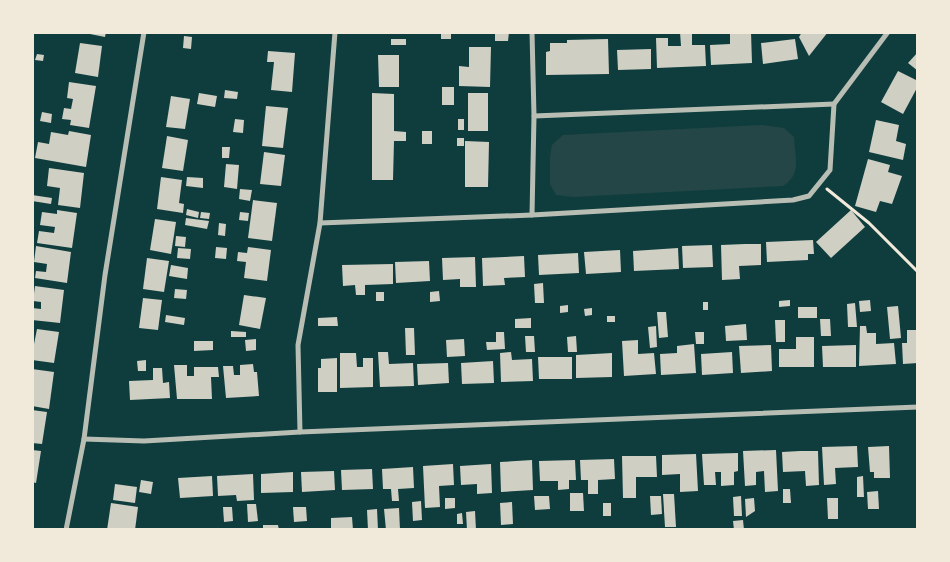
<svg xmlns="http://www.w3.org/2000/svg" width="950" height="562" viewBox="0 0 950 562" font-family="'Archivo Narrow',sans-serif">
	<rect width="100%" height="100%" fill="#0f3d3e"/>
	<path fill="#244646" d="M762 125 784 128 794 137C795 158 802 174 783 186L573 197 556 195 550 184V157L552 145 563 135Z"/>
	<g fill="#cfcfc3">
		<path d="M80 32H106L105 37Z"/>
		<rect x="441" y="32" width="10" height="7"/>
		<path d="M495 32H509L508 41H495Z"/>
		<path d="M680 32H692V45H705L706 66 657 68 656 38H668V46H681Z"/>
		<path d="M730 32H751L752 63 711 65 710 45 730 44Z"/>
		<path d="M802 32H828L809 56 799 37Z"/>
		<path d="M184 36 192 37 191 49 183 48Z"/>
		<rect x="391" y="39" width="15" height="6"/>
		<path d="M608 39 609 74 546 75V52L550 51V43H567V40Z"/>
		<path d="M795 39 798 59 763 64 761 43Z"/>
		<path d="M80 43 102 46 98 77 75 73Z"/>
		<path d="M469 47H491L490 87 459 86V66L469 67Z"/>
		<path d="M651 49V69L618 70 617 50Z"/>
		<path d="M268 51 295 53 292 92 271 90 274 62H267Z"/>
		<path d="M918 52V71L908 63Z"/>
		<path d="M37 54 44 55 43 61 35 60Z"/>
		<path d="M378 55H399V87H379Z"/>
		<path d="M898 71 918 81V86L903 114 881 102Z"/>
		<path d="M69 82 96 86 89 128 70 125 71 120 62 119 64 108 71 109 73 99 67 98Z"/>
		<rect x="442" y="87" width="12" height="18"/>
		<path d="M225 90 238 92 237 99 224 98Z"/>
		<path d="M199 93 217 96 215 107 197 104Z"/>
		<path d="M372 93 394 94V131L406 132V141H394L393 180H372Z"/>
		<rect x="468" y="93" width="20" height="38"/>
		<path d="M171 96 190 99 185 129 166 127Z"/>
		<path d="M266 106 288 108 283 148 262 146Z"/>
		<path d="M42 112 52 114 51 123 40 121Z"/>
		<path d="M235 119 244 120 243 133 233 132Z"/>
		<rect x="458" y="119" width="6" height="11"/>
		<path d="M876 120 899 125 896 141 906 144 903 160 869 152Z"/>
		<path d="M69 131 91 135 86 167 35 158 38 142 49 144 51 132 68 135Z"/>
		<rect x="422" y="131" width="10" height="13"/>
		<path d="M167 136 188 140 183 171 162 168Z"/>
		<rect x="457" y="138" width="7" height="8"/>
		<path d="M465 141 489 142 488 187H465Z"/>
		<path d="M222 147H230L229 158H222Z"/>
		<path d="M264 152 285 155 281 186 260 184Z"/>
		<path d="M868 159 890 165 888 172 902 176 892 204 880 201 876 212 855 206Z"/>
		<path d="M226 164 239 165 237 189 224 187Z"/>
		<path d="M49 168 84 173 80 208 58 205 60 188 47 186Z"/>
		<path d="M161 177 182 180 179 203 184 204 183 213 157 209Z"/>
		<path d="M187 177 203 178V188L186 186Z"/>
		<path d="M240 189 252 190 250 201 239 199Z"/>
		<path d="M32 195 52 198 51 204 32 201Z"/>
		<path d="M253 200 277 203 272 241 248 238Z"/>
		<path d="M187 209 199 212 198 218 186 215Z"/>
		<path d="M57 210 77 213 72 248 37 243 39 231 54 233 55 227 40 225 42 212 57 214Z"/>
		<path d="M851 210 865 227 831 258 816 242Z"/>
		<path d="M201 212 210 213 209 219 200 218Z"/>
		<path d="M240 212 249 213 248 221 239 220Z"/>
		<path d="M186 218 209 221 207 229 185 225Z"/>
		<path d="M155 219 176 222 171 254 150 250Z"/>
		<path d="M219 223 226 224 225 236 218 235Z"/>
		<path d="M176 236 186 237 185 247 175 246Z"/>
		<path d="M813 240 814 254H808V260L767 262 766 242Z"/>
		<path d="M745 244H761V265L739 266 740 279 722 280 721 245Z"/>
		<path d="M712 245 713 267 683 268 682 246Z"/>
		<path d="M36 246 71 252 67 283 35 278 36 271 46 272 47 264 34 262Z"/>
		<path d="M216 247 227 248 226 259 215 258Z"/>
		<path d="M248 247 271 250 267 281 244 278 246 262 237 261 238 252 247 253Z"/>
		<path d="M178 248 191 249 190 259 177 258Z"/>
		<path d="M678 248 679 269 634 271 633 251Z"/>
		<path d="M620 250 621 272 586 274 584 252Z"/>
		<path d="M578 253 579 273 539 275 538 255Z"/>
		<path d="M524 256 525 277 504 278 505 285 483 286 482 258Z"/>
		<path d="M475 257 476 287H460V279L443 280 442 258Z"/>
		<path d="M147 258 169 261 164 292 143 289Z"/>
		<path d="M429 261 430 281 396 283 395 262Z"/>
		<path d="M393 264V284L365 285V295H356L355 285 343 286 342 265Z"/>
		<path d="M171 265 188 268 187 279 169 276Z"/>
		<path d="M543 283 544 303H535L534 284Z"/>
		<path d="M35 286 64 290 60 323 32 320V308L41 309V302L33 301Z"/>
		<path d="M175 289 187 290 186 299 174 298Z"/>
		<path d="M439 291 440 301 430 302V292Z"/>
		<rect x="376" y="292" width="8" height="9"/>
		<path d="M244 295 266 298 260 329 239 325Z"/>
		<path d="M143 298 162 300 158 330 139 328Z"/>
		<path d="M790 300V306L779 307V301Z"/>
		<path d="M870 300 871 311 860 312 859 301Z"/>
		<rect x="703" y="302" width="5" height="8"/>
		<path d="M855 303 857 327H848L847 304Z"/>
		<path d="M568 305V312L560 313V306Z"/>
		<path d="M898 306 901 338 890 339 887 307Z"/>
		<rect x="798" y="307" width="19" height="11"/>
		<path d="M592 308V315L585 316 584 309Z"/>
		<path d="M657 312H666L668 337 659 338Z"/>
		<path d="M166 315 185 318 184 325 165 322Z"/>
		<rect x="607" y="316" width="8" height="6"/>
		<path d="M337 317 338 326H318V318Z"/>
		<path d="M531 318V328H515V319Z"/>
		<path d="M820 319H830L831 336H821Z"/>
		<path d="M775 320H785V342H776Z"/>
		<path d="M746 324 747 340 726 341 725 326Z"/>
		<path d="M656 326 657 347 650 348 648 327Z"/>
		<path d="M860 326H866L867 333H876V344L894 343 896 364 859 366Z"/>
		<path d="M405 328H414L415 355H406Z"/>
		<path d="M37 329 59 332 54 363 32 360V344H34Z"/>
		<path d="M907 330H918V363L903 364 902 343H907Z"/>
		<path d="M231 331 246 332V337H231Z"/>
		<path d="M496 332H504L505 349 487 350 486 342H496Z"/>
		<path d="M695 332H704V344H696Z"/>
		<path d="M525 336H534L535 352H526Z"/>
		<path d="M576 336 577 352H568L567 337Z"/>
		<path d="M796 337H814V367H779V349H796Z"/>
		<path d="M256 339V350L246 351 245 340Z"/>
		<path d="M464 339 465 356 447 357 446 340Z"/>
		<path d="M638 340V354L654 353 656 374 624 376 622 341Z"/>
		<path d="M194 341H213V350L194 351Z"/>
		<path d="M694 344 696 373 661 375 660 354 677 353V346Z"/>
		<path d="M771 345 772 371 741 373 739 346Z"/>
		<path d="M856 345V367H823L822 346Z"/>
		<path d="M378 352H388L389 364 413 363 414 386 380 387Z"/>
		<path d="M511 352 512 360 532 359 533 381 501 382 500 353Z"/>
		<path d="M732 352 733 373 702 375 701 354Z"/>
		<path d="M340 353H356L357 367H363V358H373V387L340 388Z"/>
		<path d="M612 353V377L576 378V355Z"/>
		<path d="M538 357H572V379H539Z"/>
		<path d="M337 358V392H318V368H321V359Z"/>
		<path d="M146 360V371H138L137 361Z"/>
		<path d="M493 361 494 383 462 384 461 363Z"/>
		<path d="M448 363 449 383 418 385 417 364Z"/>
		<path d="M253 364 254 372H257L259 396 226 398 223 366H233L234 375H240V365Z"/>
		<path d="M174 365H187V376H194V367H218L219 377H211L212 399H177Z"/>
		<path d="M153 368H162L163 383 169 382 170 398 130 400 129 381 153 380Z"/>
		<path d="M32 369 54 372 49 409 32 406Z"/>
		<path d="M32 410 47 412 42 444 32 443Z"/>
		<path d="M857 446 858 467 835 468 836 484 824 485 822 447Z"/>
		<path d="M889 446 890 478H874V472H870L868 447Z"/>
		<path d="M32 450 41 451 36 483 32 482Z"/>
		<path d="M776 450 778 491 765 492 764 471 756 472V485L745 486 743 451Z"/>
		<path d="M800 451H818L819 485 806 486 805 471 783 472 782 452Z"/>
		<path d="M738 453V471L734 472V485L721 486V472H715L716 485H704L702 454Z"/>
		<path d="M696 454 698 491 680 492V474L662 475V455Z"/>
		<path d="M622 456H656L657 477H636V498H623Z"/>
		<path d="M614 459 615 479 598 480V494H588V480H581L580 460Z"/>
		<path d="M532 460 533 490 501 492 500 462Z"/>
		<path d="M575 460 576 480H569V489L558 490V481H540L539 461Z"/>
		<path d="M453 464 454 485 439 486 440 507 425 508 423 466Z"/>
		<path d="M491 464 492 493 477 494V484L461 485 460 466Z"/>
		<path d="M413 467 414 488 398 489 399 501H392L391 489H383L382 469Z"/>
		<path d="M372 469 373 489 342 490 341 470Z"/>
		<path d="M334 471 335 490 302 492 301 472Z"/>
		<path d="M293 472V492L261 493V474Z"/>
		<path d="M253 474 254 500 237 501 236 495 218 496 217 476Z"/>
		<path d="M212 476 213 496 180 498 178 478Z"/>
		<path d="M863 476 864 497H857V477Z"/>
		<path d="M141 480 153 482 151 494 139 492Z"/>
		<path d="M115 484 137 487 135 503 113 500Z"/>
		<path d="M783 489H790L791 503H783Z"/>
		<path d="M878 491 879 509H868L867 492Z"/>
		<path d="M570 493H583L584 511H570Z"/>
		<path d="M663 494H674L676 527H665Z"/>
		<path d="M534 496H549L550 509 535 510Z"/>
		<path d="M650 496H661L662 514 651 515Z"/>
		<path d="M741 496 742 516H734L733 497Z"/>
		<path d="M445 498H455V508L445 509Z"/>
		<path d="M754 498 755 511 746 517 745 499Z"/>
		<path d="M827 498H838V519H828Z"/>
		<path d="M421 501 422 520 413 521 412 502Z"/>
		<path d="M512 502 513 524 501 525 500 503Z"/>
		<path d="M111 503 138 507 135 530H107Z"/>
		<rect x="603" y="503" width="8" height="13"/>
		<path d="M247 504H256L258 521 248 522Z"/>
		<path d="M223 507H232L233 521 224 522Z"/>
		<path d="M293 507H306L307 521 294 522Z"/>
		<path d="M399 508 400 530H386L384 509Z"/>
		<path d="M377 509 378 530H368L367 510Z"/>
		<path d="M475 511 476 530H467L466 512Z"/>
		<path d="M462 513 463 524H457V514Z"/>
		<path d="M352 517 353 530H331V518Z"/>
		<path d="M743 520 744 530H734L733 521Z"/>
		<path d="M263 525H278L279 530H263Z"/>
	</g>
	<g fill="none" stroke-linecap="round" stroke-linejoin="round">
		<path stroke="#f1e9da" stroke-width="3" d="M827 189 869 223 918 272"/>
		<g stroke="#b8beb3" stroke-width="5">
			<path d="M534 116 834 104"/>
			<path d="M532 215 534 116 532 32"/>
			<path d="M320 223 532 215 793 200 809 196 830 170 834 104 888 32"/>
			<path d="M300 432 298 345 320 223 335 32"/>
			<path d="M84 439 144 441 300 432 918 407"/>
			<path d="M66 530 84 439 105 275 144 32"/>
		</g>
	</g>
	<rect width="950" height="562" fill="none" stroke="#f1e9da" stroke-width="68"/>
</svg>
